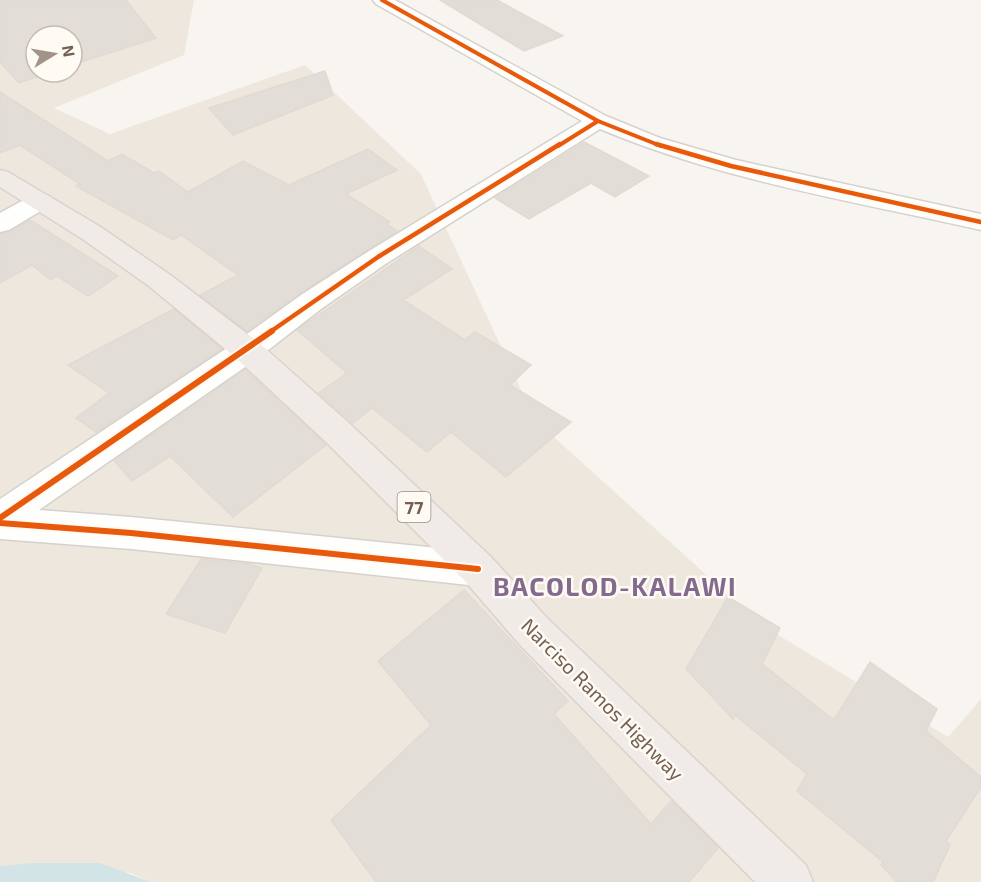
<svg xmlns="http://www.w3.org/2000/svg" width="981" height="882" font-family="'Exo 2',sans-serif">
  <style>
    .residential { fill: #eee7de; fill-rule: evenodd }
    .water { fill: #d3e4e7 }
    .building { fill: #e3ddd7; stroke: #e0dad3; stroke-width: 1.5 }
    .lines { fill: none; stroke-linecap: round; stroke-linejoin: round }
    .street-casing { stroke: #d6d1cd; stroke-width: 3 }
    .highway-casing { stroke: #d9d2cd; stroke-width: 3 }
    .street { fill: #fefefd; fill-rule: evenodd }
    .highway { fill: #f1ebe8; fill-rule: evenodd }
    .cycleway-far2-casing { stroke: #fefaf4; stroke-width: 6 }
    .cycleway-far1-casing { stroke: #fefaf4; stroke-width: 8 }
    .cycleway-casing { stroke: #fefaf4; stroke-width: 10 }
    .cycleway-far2 { stroke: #e8590c; stroke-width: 4 }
    .cycleway-far1 { stroke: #e8590c; stroke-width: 4.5 }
    .cycleway { stroke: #e8590c; stroke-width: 6 }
    .labels { text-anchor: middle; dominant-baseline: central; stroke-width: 5; stroke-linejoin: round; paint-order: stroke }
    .shield { fill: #fefaf4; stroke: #9d8e83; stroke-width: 1.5 }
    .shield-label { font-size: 18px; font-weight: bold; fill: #745f52 }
    .street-label { font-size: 20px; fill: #745f52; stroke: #fefaf4 }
    .district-label { font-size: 26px; font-weight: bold; letter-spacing: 1.5px; fill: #846a8f; stroke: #fefaf4 }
  </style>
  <rect width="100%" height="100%" fill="#f8f5f0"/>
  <!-- residential -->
  <path class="residential" d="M0 0H194L184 55 54 108 110 134 305 65 421 174 535 420 763 626 948 737 981 699V882H151L131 873 28 863 0 866ZM36 36H72V72H36Z"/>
  <!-- water -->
  <path class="water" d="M28 863H100L151 882H0V866Z"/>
  <!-- building -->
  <g class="building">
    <path d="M0 0H126L156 38 72 65V36H36V72H52L19 83 0 62Z"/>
    <path d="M440 0H497L563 36 524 51Z"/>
    <path d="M325 71 333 95 233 135 209 108Z"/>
    <path d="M0 92 108 161 122 154 154 173 159 171 188 192 243 161 289 185 368 149 397 170 346 194 390 222 387 224 397 231 300 293 247 331 200 295 238 275 181 235 173 240 76 186 80 184 20 145 0 153Z"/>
    <path d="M584 142 649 176 615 197 591 183 529 219 495 198Z"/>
    <path d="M30 220 118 276 88 296 57 276 51 280 32 265 0 283V234L10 232Z"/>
    <path d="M419 246 452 269 403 300 465 340 475 332 531 365 510 385 571 422 506 477 451 432 427 452 372 408 353 423 319 393 347 373 297 330Z"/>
    <path d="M174 309 222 349 96 432 76 418 109 393 68 365Z"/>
    <path d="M245 370 326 445 233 517 170 456 132 481 114 461Z"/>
    <path d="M201 559 249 564 262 568 225 633 166 614Z"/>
    <path d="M464 590 568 701 554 714 651 824 671 801 718 848 689 882H376L331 820 431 725 378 661Z"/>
    <path d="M728 597 780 628 762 664 834 720 870 662 937 709 926 731 981 777V787L946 841 950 845 933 882H897L881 865 883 862 797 791 807 774 735 715 733 719 686 669Z"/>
  </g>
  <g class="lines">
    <defs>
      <g id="street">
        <path d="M373 0H395L606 116 660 138 736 160 981 214V230C853 201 721 180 600 129L387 263 321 309 258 358 39 510 131 517 478 552 491 557 497 569 491 581 478 586 131 549 0 539V499L236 342 301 295 369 251 582 121 376 4Z"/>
        <path d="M40 194 49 196 52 201 49 206 9 230 0 232V213L31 196Z"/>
      </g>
      <path id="highway" d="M0 170 8 172 99 226 169 274 258 342 350 424 491 557 548 619 806 865 813 882H755L520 645 465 581 326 442 236 358 149 286 81 238 0 187Z"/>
    </defs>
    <!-- street casing -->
    <use href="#street" class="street-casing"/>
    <!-- highway casing -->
    <use href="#highway" class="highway-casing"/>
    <!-- street -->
    <use href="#street" class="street"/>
    <!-- highway -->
    <use href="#highway" class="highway"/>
    <defs>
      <g id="cycleway-far2">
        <path d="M382 0 598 121 661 146"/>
        <path d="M558 146 598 121"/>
      </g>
      <g id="cycleway-far1">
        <path d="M656 144 731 166 981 222"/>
        <path d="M270 332 378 257 560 144"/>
      </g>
      <g id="cycleway">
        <path d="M0 518 272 331"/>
        <path d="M0 523 131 533 478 569"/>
      </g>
    </defs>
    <!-- cycleway-far2 casing -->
    <use href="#cycleway-far2" class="cycleway-far2-casing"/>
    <!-- cycleway-far1 casing -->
    <use href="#cycleway-far1" class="cycleway-far1-casing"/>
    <!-- cycleway casing -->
    <use href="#cycleway" class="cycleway-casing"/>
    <!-- cycleway-far2 -->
    <use href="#cycleway-far2" class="cycleway-far2"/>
    <!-- cycleway-far1 -->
    <use href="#cycleway-far1" class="cycleway-far1"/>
    <!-- cycleway -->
    <use href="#cycleway" class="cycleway"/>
  </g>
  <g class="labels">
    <!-- shield labels -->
    <rect class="shield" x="397.5" y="492" width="33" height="30" rx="4.5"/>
    <g class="shield-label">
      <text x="414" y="507">77</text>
    </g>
    <!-- street labels -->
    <g class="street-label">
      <text transform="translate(603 699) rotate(45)">Narciso Ramos Highway</text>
    </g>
    <!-- district labels -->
    <g class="district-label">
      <text x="615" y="585">BACOLOD-KALAWI</text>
    </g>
  </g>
  <!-- north arrow -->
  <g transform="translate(54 54) rotate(79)"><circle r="28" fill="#fefaf4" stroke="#c7bcb3" stroke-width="1.5"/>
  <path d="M0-4.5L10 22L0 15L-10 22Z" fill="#a29489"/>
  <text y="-9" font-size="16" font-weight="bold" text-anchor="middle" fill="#745f52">N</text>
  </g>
</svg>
